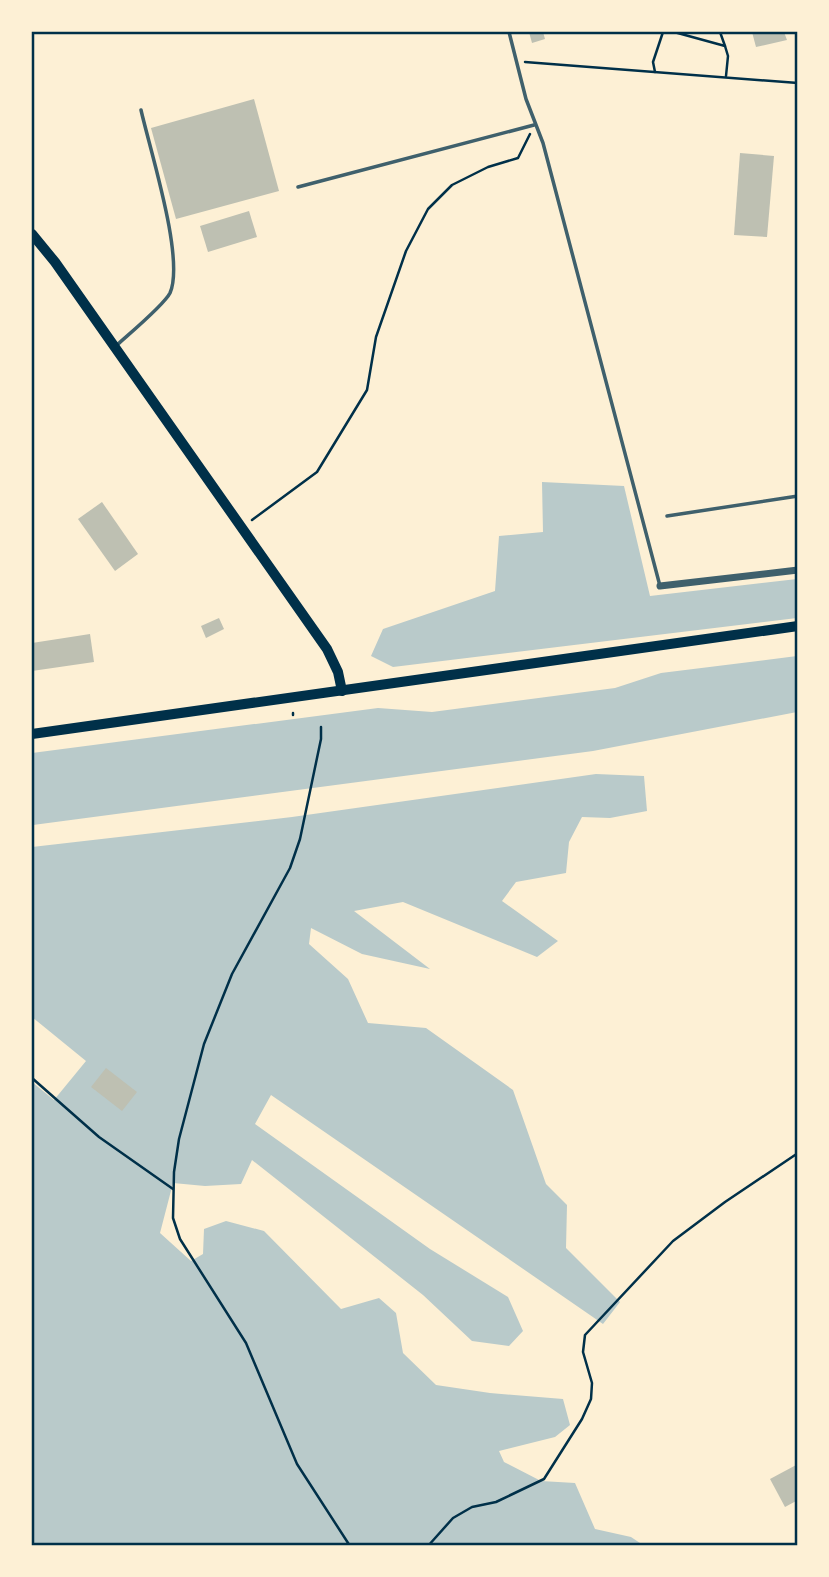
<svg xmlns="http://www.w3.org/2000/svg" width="829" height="1577" font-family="'DejaVu Sans',sans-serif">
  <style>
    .green { fill: #b9caca }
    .building { fill: #bec0b2 }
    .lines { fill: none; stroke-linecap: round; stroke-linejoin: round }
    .path { stroke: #003049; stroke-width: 2.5 }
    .service { stroke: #3f606c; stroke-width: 3.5 }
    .minor { stroke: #3f606c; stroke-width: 7 }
    .secondary { stroke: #003049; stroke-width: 10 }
    .neatline { fill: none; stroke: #003049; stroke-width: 2.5 }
  </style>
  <rect width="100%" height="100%" fill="#fdf0d5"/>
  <!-- green -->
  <g class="green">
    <path d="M542 482 624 486 650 596 797 579V618L393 667 371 656 383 629 495 591 499 536 543 532Z"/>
    <path d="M797 656V712L593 751 33 825 32 823V753L378 708 432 712 615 688 661 673Z"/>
    <path d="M596 774 644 776 647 811 610 818 582 817 569 842 566 873 516 882 502 901 558 941 537 957 403 902 354 911 430 969 362 954 311 928 309 944 348 979 368 1023 426 1028 513 1090 546 1184 567 1205 566 1248 620 1302 603 1324 271 1095 255 1124 430 1249 508 1297 523 1331 509 1346 472 1341 423 1295 252 1160 241 1184 205 1186 173 1183 160 1233 191 1261 203 1254 204 1229 226 1221 264 1231 341 1309 379 1298 396 1313 403 1353 436 1385 490 1393 563 1399 570 1425 555 1437 499 1451 504 1462 541 1481 575 1483 595 1529 631 1537 643 1545H32V1082L54 1100 86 1061 32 1017V847L292 817Z"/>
  </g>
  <!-- building -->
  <g class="building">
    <path d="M529 32H543L545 39 532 43Z"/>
    <path d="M752 32H784L787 40 756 47Z"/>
    <path d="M254 99 279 191 176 219 151 128Z"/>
    <path d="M740 153 774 156 767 237 734 235Z"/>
    <path d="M249 211 257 237 208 252 200 226Z"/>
    <path d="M102 502 138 554 115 571 78 519Z"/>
    <path d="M219 618 224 629 206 638 201 626Z"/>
    <path d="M90 634 94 662 32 671V643Z"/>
    <path d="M106 1068 137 1092 122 1111 91 1087Z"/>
    <path d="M798 1464V1500L785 1507 770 1479Z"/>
  </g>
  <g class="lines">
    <!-- path -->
    <g class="path">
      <path d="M674 32 725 46 728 56 726 76"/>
      <path d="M720 32 725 46"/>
      <path d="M525 62 798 83"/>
      <path d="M655 72 653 62 663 32"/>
      <path d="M252 520 317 472 367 390 376 337 406 251 428 209 452 185 488 167 518 158 530 134"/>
      <path d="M293 713V715"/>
      <path d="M321 727V739L300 839 290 868 232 974 204 1044 179 1139 174 1172 173 1218 180 1239 246 1343 297 1464 350 1546"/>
      <path d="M32 1078 99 1137 173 1189"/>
      <path d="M428 1546 453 1518 472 1507 496 1502 544 1479 582 1419 591 1399 592 1383 583 1352 585 1335 673 1241 725 1202 798 1153"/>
    </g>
    <!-- service -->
    <g class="service">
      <path d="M509 32 526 99 543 143 660 586"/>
      <path d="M298 187 534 125"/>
      <path d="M117 345C129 334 164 305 170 293 185 259 150 150 141 110"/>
      <path d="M667 516 798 496"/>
    </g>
    <!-- minor -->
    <path class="minor" d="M660 586 798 570"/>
    <!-- secondary -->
    <g class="secondary">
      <path d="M32 234 55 262 327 649 338 672 342 691"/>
      <path d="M32 734 798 626"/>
    </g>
  </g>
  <!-- border -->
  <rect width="829" height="1577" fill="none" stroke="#fdf0d5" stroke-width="66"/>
  <rect x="33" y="33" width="763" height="1511" class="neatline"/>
</svg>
